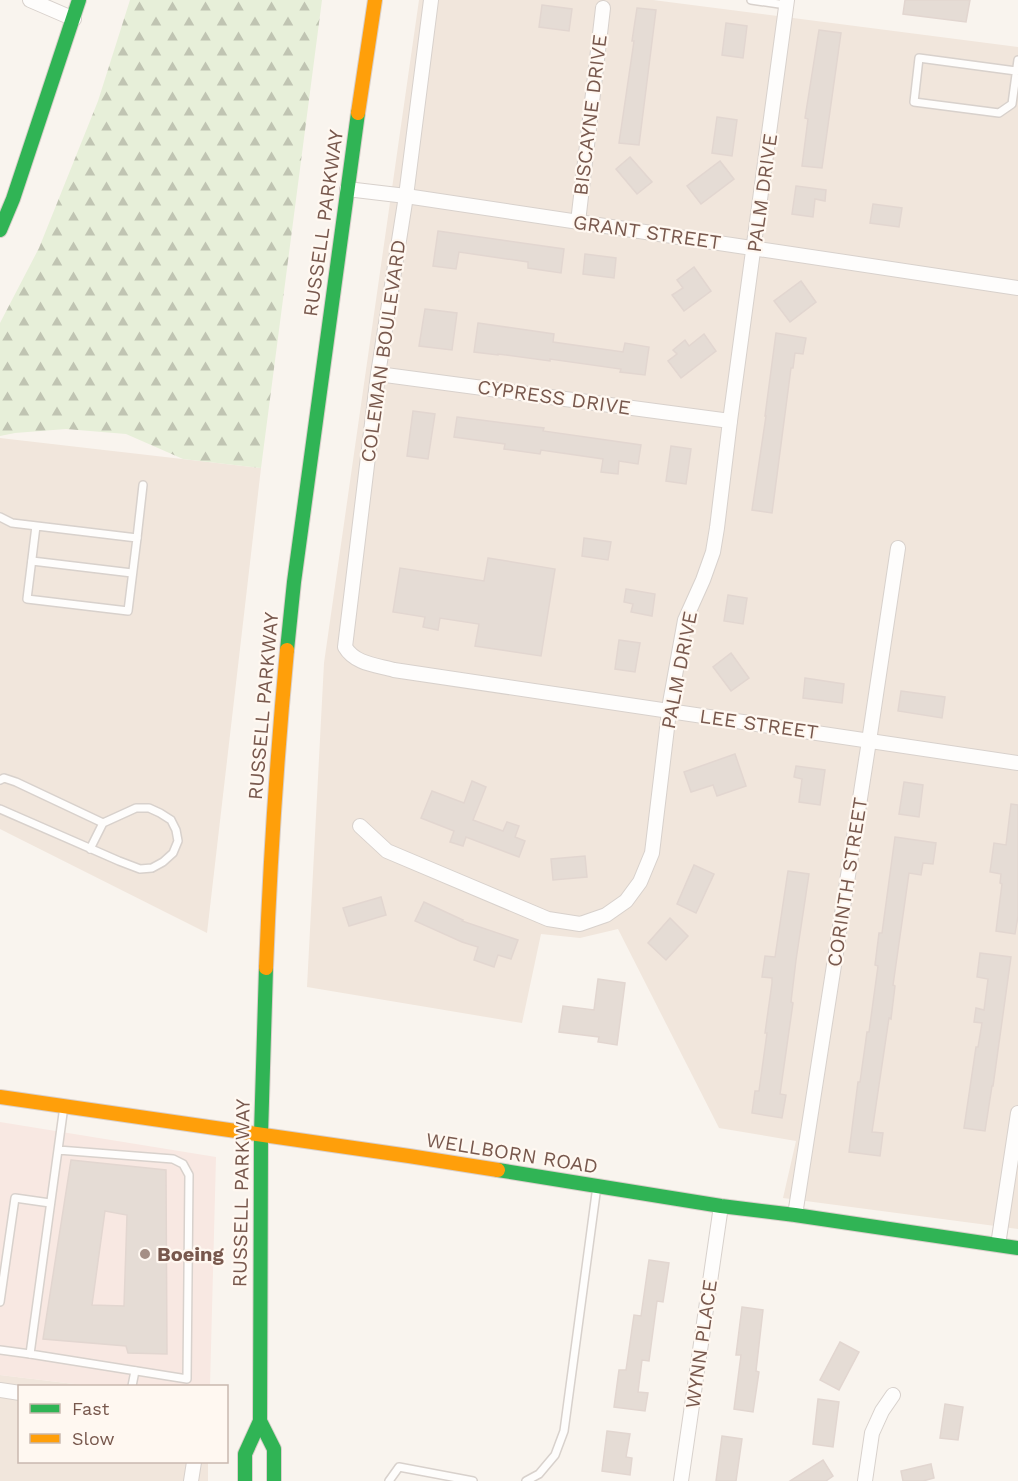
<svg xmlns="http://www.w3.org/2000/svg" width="1018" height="1481" font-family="'Work Sans',sans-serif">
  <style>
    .residential { fill: #f1e6dc }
    .commercial { fill: #f8e8e2 }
    .forest { fill: url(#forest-firs) }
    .building { fill: #e5dcd5; stroke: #e2d6d0; stroke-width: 1.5; fill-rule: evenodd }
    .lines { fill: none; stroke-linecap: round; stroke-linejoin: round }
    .lane-casing { stroke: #d8d1cc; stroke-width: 10 }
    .street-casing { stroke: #d8d1cc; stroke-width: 16 }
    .fast-casing { stroke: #d9cfca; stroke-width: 16 }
    .slow-casing { stroke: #d9cfca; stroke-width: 16 }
    .lane { stroke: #fefdfc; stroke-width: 7 }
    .street { stroke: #fefdfc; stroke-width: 14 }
    .fast { stroke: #30b455; stroke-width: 14 }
    .slow { stroke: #ff9f0a; stroke-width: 14 }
    .poi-dot { fill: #a58f85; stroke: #fff8f1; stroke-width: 2 }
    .labels { text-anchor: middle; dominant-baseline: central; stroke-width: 4.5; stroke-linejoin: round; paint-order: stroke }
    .street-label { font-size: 20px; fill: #78584d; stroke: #fff8f1 }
    .poi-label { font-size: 20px; font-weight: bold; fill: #78584d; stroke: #fff8f1; text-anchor: start }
  </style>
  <defs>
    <pattern id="forest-firs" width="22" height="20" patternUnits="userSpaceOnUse" patternTransform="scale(1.5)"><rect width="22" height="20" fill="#e7efd9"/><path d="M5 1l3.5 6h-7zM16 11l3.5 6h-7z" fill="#c0c4b2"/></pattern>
  </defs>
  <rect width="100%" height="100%" fill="#f9f4ee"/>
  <!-- residential -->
  <g class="residential">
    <path d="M419 0H653L1018 47V1229L783 1198 796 1141 719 1128 618 929 580 938 541 934 522 1023 307 987 324 663Z"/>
    <path d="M0 438 261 468 207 933 0 829Z"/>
    <path d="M0 1375 91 1386H20V1462H208V1481H0Z"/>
  </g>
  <!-- commercial -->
  <path class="commercial" d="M0 1122 216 1157 210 1386H91L0 1375Z"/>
  <!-- forest -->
  <path class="forest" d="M130 0H322L261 468 183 459 126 434 66 429 15 433 0 436V323L39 248 98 101Z"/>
  <!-- building -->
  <g class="building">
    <path d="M905 0H970L966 22 903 14Z"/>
    <path d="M542 5 572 9 569 31 539 27Z"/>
    <path d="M637 8 656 10 639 145 619 143 634 41H632Z"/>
    <path d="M726 23 747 26 743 58 722 55Z"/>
    <path d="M819 30 841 33 822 168 802 166 808 119 805 118Z"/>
    <path d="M717 117 737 120 732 156 712 153Z"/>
    <path d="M630 157 652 182 637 194 616 169Z"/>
    <path d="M720 161 734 179 701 204 687 186Z"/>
    <path d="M796 186 826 190 825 201 815 199 813 217 792 214Z"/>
    <path d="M873 204 902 208 899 227 870 223Z"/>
    <path d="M438 231 564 249 561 273 528 268V262L459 252 456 269 433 266Z"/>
    <path d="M585 254 616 258 614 278 583 274Z"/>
    <path d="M694 267 711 291 684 311 672 295 683 288 677 280Z"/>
    <path d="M801 281 816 302 790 322 774 301Z"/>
    <path d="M425 309 457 313 452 350 419 346Z"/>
    <path d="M478 323 554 334 553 342 623 352 625 343 649 347 645 375 620 372 621 369 550 359V361L498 354V355L474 352Z"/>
    <path d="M776 333 806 338 803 354 795 353 793 368H791L772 513 752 510 766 416H765Z"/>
    <path d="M704 334 716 351 681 378 668 361 677 354 673 350 685 340 689 346Z"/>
    <path d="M413 411 435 414 428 459 407 456Z"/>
    <path d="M457 417 544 428 543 431 641 445 638 464 619 461 618 474 601 472 603 459 541 450 540 454 504 449 505 444 454 437Z"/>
    <path d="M671 446 691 449 686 484 666 481Z"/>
    <path d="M584 538 611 542 608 560 582 556Z"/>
    <path d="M488 558 555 569 541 656 475 646 479 624 440 618 438 630 423 627 425 617 393 612 400 568 484 581Z"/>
    <path d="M626 589 655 594 652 616 631 612 633 604 624 602Z"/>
    <path d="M728 595 747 598 743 624 724 621Z"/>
    <path d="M619 640 640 643 635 672 615 669Z"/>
    <path d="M731 653 749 678 731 691 713 667Z"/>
    <path d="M805 678 844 684 842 703 803 698Z"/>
    <path d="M901 691 945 697 942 718 898 711Z"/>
    <path d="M735 754 746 786 717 796 713 785 691 792 684 772Z"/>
    <path d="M796 766 825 770 820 805 799 802 802 779 794 777Z"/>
    <path d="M472 781 486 787 473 820 503 831 507 822 519 826 515 837 525 841 519 857 466 837 463 846 450 842 454 831 421 818 432 791 464 803Z"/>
    <path d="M904 782 923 785 919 817 899 814Z"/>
    <path d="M1011 804 1018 805V916L1015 934 996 931 1002 884 1000 883 1001 874 990 872 994 843 1006 845Z"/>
    <path d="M895 837 936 843 933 864 923 863 921 875 909 873 893 985 895 986 891 1019 889 1018 872 1132 883 1133 880 1156 849 1152 858 1082H860L867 1032H869L878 966 875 965 879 933H882Z"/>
    <path d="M585 856 587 877 553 880 551 859Z"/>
    <path d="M694 865 714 874 696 913 677 904Z"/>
    <path d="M788 871 809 874 796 960 791 1002 793 1003 780 1094 786 1095 782 1118 752 1113 755 1091H759L767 1033H765L772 983V978L762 977 765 956 775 957Z"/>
    <path d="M381 897 386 915 349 926 343 908Z"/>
    <path d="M424 902 463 920 462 921 518 940 511 959 498 955 494 967 474 960 478 947 462 942 415 921Z"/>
    <path d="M670 918 688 936 666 960 648 943Z"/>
    <path d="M980 953 1011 957 993 1086H992L985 1131 964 1128 976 1047H978L982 1023 974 1022 976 1008 984 1010 988 979 977 977Z"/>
    <path d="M598 979 625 983 617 1045 598 1042 599 1037 559 1032 563 1006 594 1010Z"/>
    <path d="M71 1160 166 1170 167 1354 128 1353 126 1346 43 1339ZM105 1211 127 1215 124 1306 92 1305Z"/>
    <path d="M649 1260 669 1263 663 1302 657 1301 649 1361 642 1360 638 1392 648 1393 645 1411 614 1407 619 1370H626L634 1315 641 1316Z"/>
    <path d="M742 1307 763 1310 756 1371 759 1372 753 1412 734 1409 741 1355H736Z"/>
    <path d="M840 1342 859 1352 839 1390 820 1380Z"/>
    <path d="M818 1399 839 1402 833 1447 813 1444Z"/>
    <path d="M945 1404 963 1407 958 1440 940 1438Z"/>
    <path d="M607 1431 630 1434 626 1457 632 1458 630 1475 602 1471Z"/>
    <path d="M722 1436 742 1439 736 1481H716Z"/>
    <path d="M823 1460 833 1476 826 1481H790Z"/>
    <path d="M931 1464 934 1478 923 1481H903L901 1471Z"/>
  </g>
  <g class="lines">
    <defs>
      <g id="lane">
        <path d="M751 0 786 5"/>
        <path d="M1016 71 919 58 914 102 999 113 1012 104 1018 60"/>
        <path d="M0 517 12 523 137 538 128 611 27 599 36 526"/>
        <path d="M137 538 143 485"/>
        <path d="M32 561 132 573"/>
        <path d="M0 780 4 778 16 782 103 823"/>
        <path d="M0 809 119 861 140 869 152 868 163 862 173 853 178 841 176 830 171 820 160 813 149 808H136L103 823 90 849"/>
        <path d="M58 1150 173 1159 183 1164 189 1175 187 1379 30 1354 64 1106"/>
        <path d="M0 1302 15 1198 50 1203"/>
        <path d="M0 1350 30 1354"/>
        <path d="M132 1386 135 1371"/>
        <path d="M389 1481 399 1467 473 1481"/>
        <path d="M526 1481 539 1474 555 1455 564 1431 597 1186"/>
      </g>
      <g id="street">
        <path d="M30 0 74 19"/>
        <path d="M431 0 406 196 378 374 345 647C355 664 376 665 394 670L1018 763"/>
        <path d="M347 189 406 196 1018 288"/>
        <path d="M578 222 603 8"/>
        <path d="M378 374 730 421"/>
        <path d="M360 826 387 851 548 919 580 924 606 915 626 901 640 882 652 853 670 703 685 620 703 580 713 552 717 528 730 421 787 0"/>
        <path d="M795 1215 869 741 898 548"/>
        <path d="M998 1245 1018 1113"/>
        <path d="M0 1390 20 1393"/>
        <path d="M191 1481 194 1462"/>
        <path d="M681 1481 721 1206"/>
        <path d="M865 1481 872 1433 882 1411 893 1395"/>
      </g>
      <g id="fast">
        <path d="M0 230 13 199 79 0"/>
        <path d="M287 650 294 582 358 113"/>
        <path d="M498 1170 721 1206 795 1215 1018 1248"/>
        <path d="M260 1421 274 1449V1481"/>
        <path d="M245 1481V1454L260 1421 261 1134 266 968"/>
      </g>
      <g id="slow">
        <path d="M358 113 375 0"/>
        <path d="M266 968C270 862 277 756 287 650"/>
        <path d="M0 1097 409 1156 498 1170"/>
      </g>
    </defs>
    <!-- lane casing -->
    <use href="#lane" class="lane-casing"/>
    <!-- street casing -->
    <use href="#street" class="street-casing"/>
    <!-- fast casing -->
    <use href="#fast" class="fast-casing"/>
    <!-- slow casing -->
    <use href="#slow" class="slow-casing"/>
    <!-- lane -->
    <use href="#lane" class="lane"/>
    <!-- street -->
    <use href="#street" class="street"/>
    <!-- fast -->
    <use href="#fast" class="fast"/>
    <!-- slow -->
    <use href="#slow" class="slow"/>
  </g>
  <!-- markers -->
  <circle class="poi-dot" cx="145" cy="1254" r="6"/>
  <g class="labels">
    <!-- street labels -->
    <g class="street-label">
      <text transform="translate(590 115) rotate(-83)">BISCAYNE DRIVE</text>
      <text transform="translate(762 193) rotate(-82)">PALM DRIVE</text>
      <text transform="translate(323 223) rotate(-82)">RUSSELL PARKWAY</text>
      <text transform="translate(647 232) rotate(8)">GRANT STREET</text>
      <text transform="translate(383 351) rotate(-82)">COLEMAN BOULEVARD</text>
      <text transform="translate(554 397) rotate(8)">CYPRESS DRIVE</text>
      <text transform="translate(679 670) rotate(-79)">PALM DRIVE</text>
      <text transform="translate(263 706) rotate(-85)">RUSSELL PARKWAY</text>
      <text transform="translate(759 724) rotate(8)">LEE STREET</text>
      <text transform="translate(847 882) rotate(-81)">CORINTH STREET</text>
      <text transform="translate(512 1153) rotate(9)">WELLBORN ROAD</text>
      <text transform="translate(241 1193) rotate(-89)">RUSSELL PARKWAY</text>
      <text transform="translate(701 1344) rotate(-82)">WYNN PLACE</text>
    </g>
    <!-- poi labels -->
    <g class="poi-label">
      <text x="157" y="1254">Boeing</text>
    </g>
  </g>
  <!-- legend -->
  <rect x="18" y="1385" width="210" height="78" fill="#fff8f1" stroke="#c9b8af" stroke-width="1.5"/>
  <rect x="30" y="1404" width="30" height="9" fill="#30b455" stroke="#c9b8af" stroke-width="1.5"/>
  <text x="72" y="1415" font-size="18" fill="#78584d">Fast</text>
  <rect x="30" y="1434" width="30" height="9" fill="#ff9f0a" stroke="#c9b8af" stroke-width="1.5"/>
  <text x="72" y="1445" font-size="18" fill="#78584d">Slow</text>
</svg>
